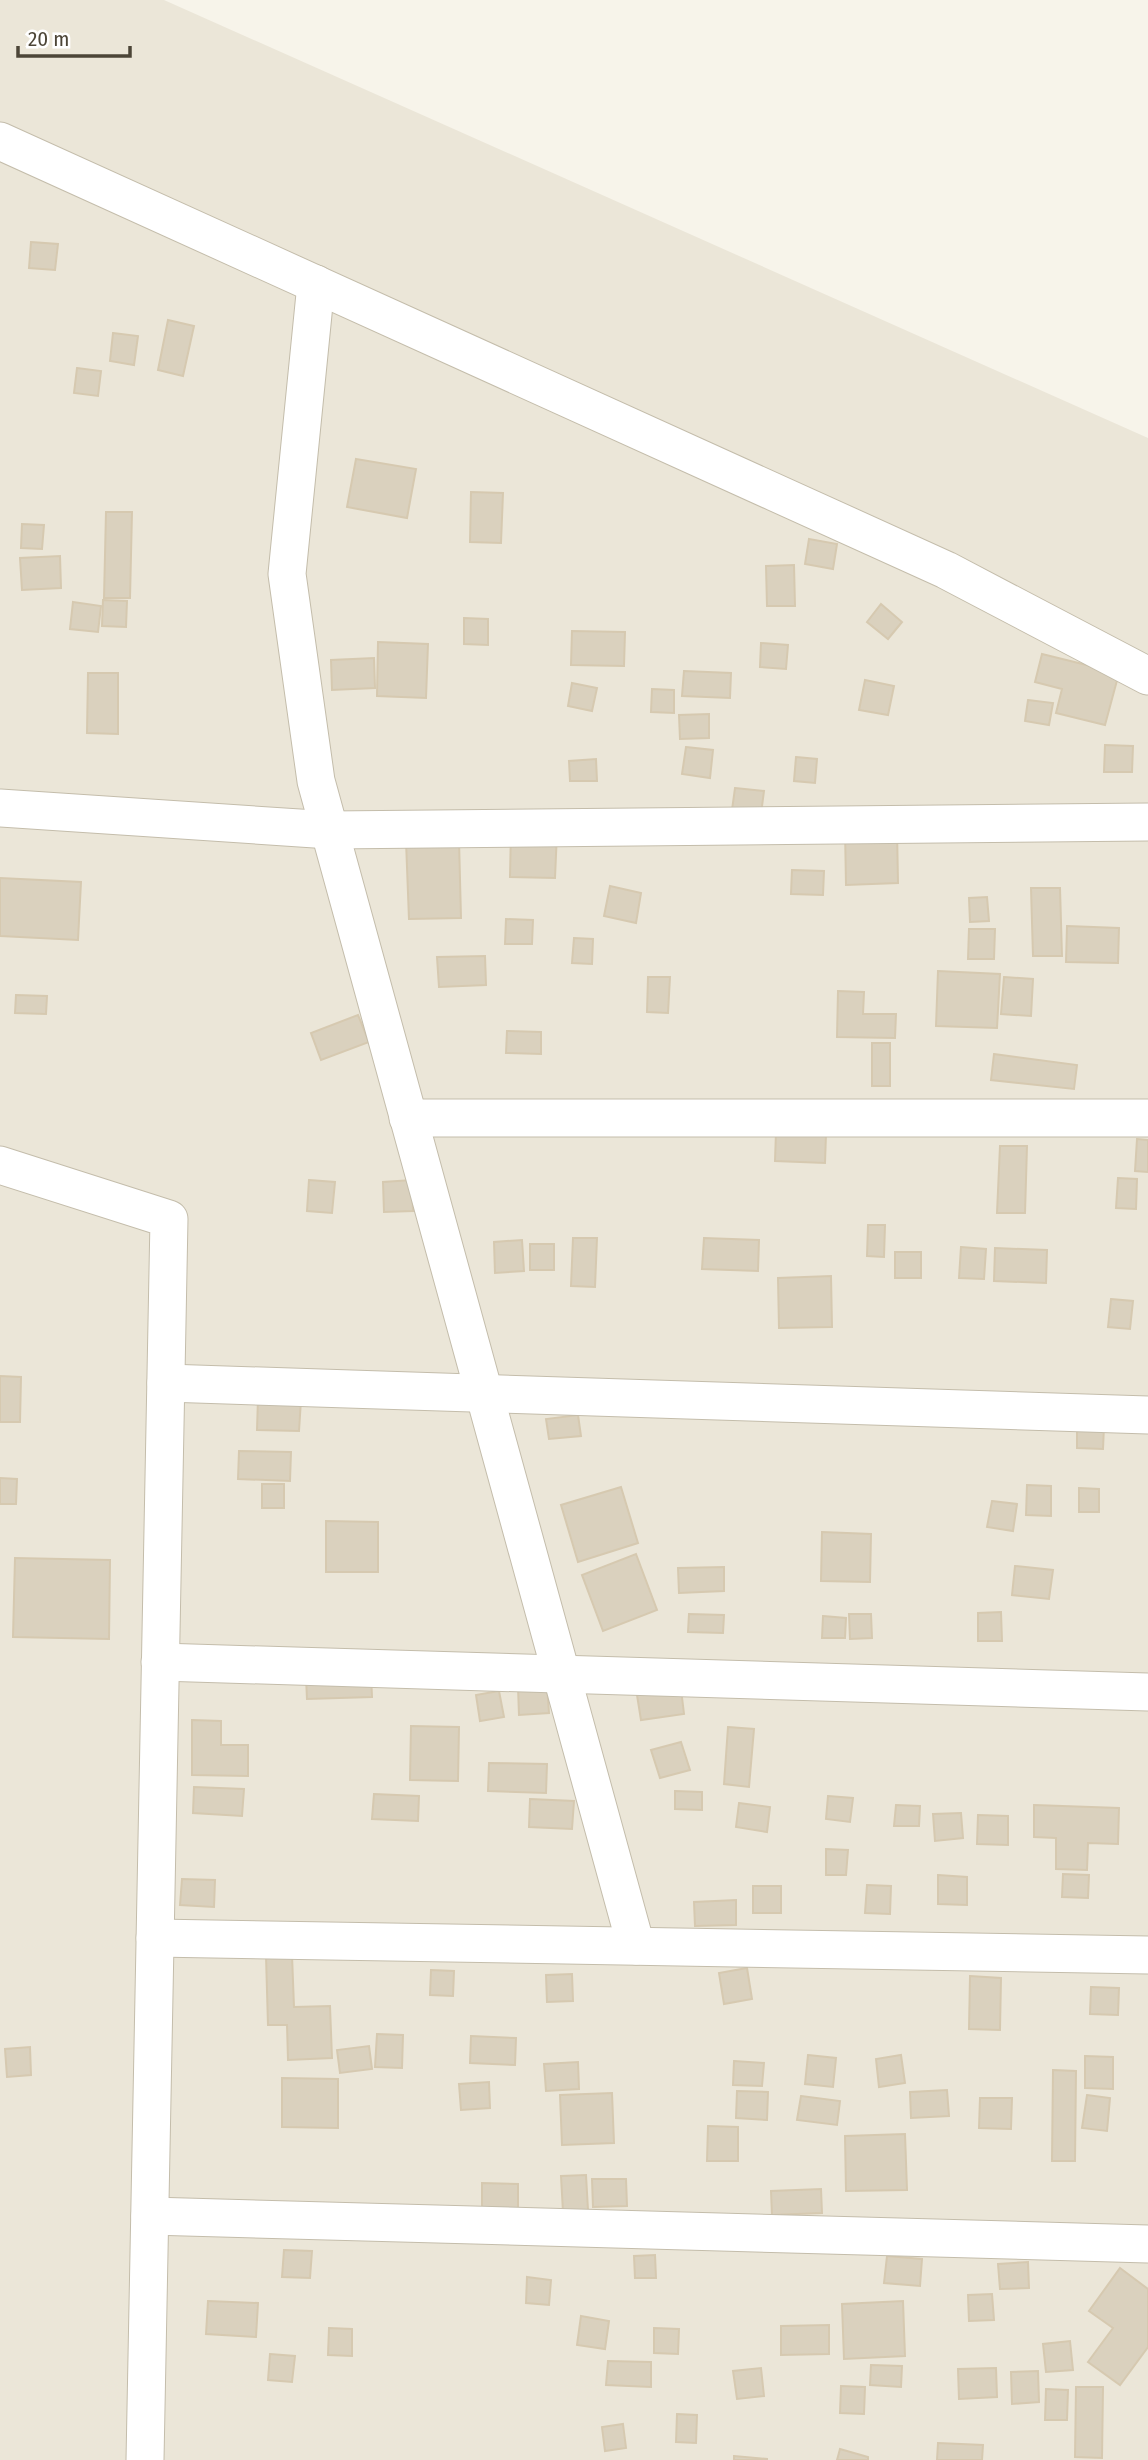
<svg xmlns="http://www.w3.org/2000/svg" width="1148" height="2460" font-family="'Fira Sans Condensed',sans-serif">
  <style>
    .residential { fill: #ebe6d8 }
    .building { fill: #dad1be; stroke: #d6c9b0; stroke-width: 2 }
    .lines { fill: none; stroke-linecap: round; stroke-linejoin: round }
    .street-casing { stroke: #c4bdab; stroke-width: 39 }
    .street { stroke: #fff; stroke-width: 37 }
  </style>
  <rect width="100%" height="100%" fill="#f7f4ea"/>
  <!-- residential -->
  <path class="residential" d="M0 0H164L1148 438V2460H0Z"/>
  <!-- building -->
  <g class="building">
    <path d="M31 242 58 244 55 270 29 268Z"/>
    <path d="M168 320 194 326 183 376 158 370Z"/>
    <path d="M113 333 138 336 134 365 110 361Z"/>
    <path d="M77 368 101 371 98 396 74 393Z"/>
    <path d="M356 459 416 469 407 518 347 507Z"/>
    <path d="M471 492 503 493 501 543 470 542Z"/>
    <path d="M106 512H132L130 598H104Z"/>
    <path d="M22 524 44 525 42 549 21 548Z"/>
    <path d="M809 539 837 544 833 569 805 564Z"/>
    <path d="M60 556 61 588 22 590 20 558Z"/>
    <path d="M794 565 795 606H767L766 566Z"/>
    <path d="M103 600 127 601 126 627 102 626Z"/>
    <path d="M73 602 101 606 98 632 70 629Z"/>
    <path d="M881 604 902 622 888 639 867 622Z"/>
    <path d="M464 618 488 619V645L464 644Z"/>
    <path d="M572 631 625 632 624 666 571 665Z"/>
    <path d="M378 642 428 644 426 698 377 696Z"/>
    <path d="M761 643 788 645 786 669 760 667Z"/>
    <path d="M1042 654 1119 673 1105 725 1056 713 1062 689 1035 682Z"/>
    <path d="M374 658 375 688 332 690 331 660Z"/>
    <path d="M684 671 731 673 730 698 682 696Z"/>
    <path d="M88 673H118V734L87 733Z"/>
    <path d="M865 680 894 686 888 715 859 710Z"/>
    <path d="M572 683 597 688 592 711 568 706Z"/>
    <path d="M652 689 674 690V713L651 712Z"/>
    <path d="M1028 700 1053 703 1049 725 1025 721Z"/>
    <path d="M709 714V738L680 739 679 715Z"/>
    <path d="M1105 745 1133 746 1132 772H1104Z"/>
    <path d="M686 747 713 750 710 778 682 774Z"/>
    <path d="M796 757 817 759 815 783 794 781Z"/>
    <path d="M596 759 597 781H570L569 761Z"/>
    <path d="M735 788 764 791 761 814 732 810Z"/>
    <path d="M897 829 898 883 846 885 845 830Z"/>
    <path d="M511 830 557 832 555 878 510 877Z"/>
    <path d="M459 840 461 918 409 919 406 841Z"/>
    <path d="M792 870 824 871 823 895 791 894Z"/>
    <path d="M0 878 81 882 78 940 0 936Z"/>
    <path d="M610 886 641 893 636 923 604 916Z"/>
    <path d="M1031 888H1060L1062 956H1033Z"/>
    <path d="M987 897 989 921 970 922 969 898Z"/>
    <path d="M506 919 533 920 532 944H505Z"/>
    <path d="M1067 926 1119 928 1118 963 1066 962Z"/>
    <path d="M969 929H995L994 959H968Z"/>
    <path d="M574 938 593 939 592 964 572 963Z"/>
    <path d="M485 956 486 985 439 987 437 957Z"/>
    <path d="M938 971 1000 974 997 1028 936 1026Z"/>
    <path d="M648 977H670L668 1013 647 1012Z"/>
    <path d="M1004 977 1033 979 1031 1016 1001 1014Z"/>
    <path d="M838 991 864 992 863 1014H896L895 1038 837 1037Z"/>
    <path d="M16 995 47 996 46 1014 15 1013Z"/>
    <path d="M358 1015 369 1042 321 1060 311 1033Z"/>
    <path d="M507 1031 541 1032V1054L506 1053Z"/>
    <rect x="872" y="1043" width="18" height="43"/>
    <path d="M994 1054 1077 1065 1074 1089 991 1080Z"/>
    <path d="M776 1132 826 1134 825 1163 775 1161Z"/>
    <path d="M1137 1139 1148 1140V1172L1135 1171Z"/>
    <path d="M1000 1146H1027L1025 1213H997Z"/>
    <path d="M1118 1178 1137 1179 1136 1209 1116 1208Z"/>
    <path d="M309 1180 335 1182 332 1213 307 1211Z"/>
    <path d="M412 1180 413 1211 384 1212 383 1182Z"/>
    <path d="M868 1225H885L884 1257 867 1256Z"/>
    <path d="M573 1238H597L595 1287 571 1286Z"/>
    <path d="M704 1238 759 1240 758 1271 702 1269Z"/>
    <path d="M522 1240 524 1271 495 1273 494 1242Z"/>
    <rect x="530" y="1244" width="24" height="26"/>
    <path d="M961 1247 986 1249 984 1279 959 1278Z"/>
    <path d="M995 1248 1047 1250 1046 1283 994 1281Z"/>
    <rect x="895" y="1252" width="26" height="26"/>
    <path d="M831 1276 832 1327 779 1328 778 1278Z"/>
    <path d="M1111 1299 1133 1301 1130 1329 1108 1327Z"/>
    <path d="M0 1376 21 1377 20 1422H0Z"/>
    <path d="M258 1398 301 1400 299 1431 257 1430Z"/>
    <path d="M578 1415 581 1436 549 1439 546 1419Z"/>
    <path d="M1077 1426H1104L1103 1449 1077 1448Z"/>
    <path d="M239 1451 291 1452 290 1481 238 1479Z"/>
    <path d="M0 1478 17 1479 16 1504H0Z"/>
    <rect x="262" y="1484" width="22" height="24"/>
    <path d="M1027 1485 1051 1486V1516L1026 1515Z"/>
    <path d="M621 1487 638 1543 578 1562 561 1505Z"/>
    <path d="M1079 1488 1099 1489V1512H1079Z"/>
    <path d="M992 1501 1017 1504 1013 1531 987 1527Z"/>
    <path d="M326 1521 378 1522V1572H326Z"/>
    <path d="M822 1532 871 1534 870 1582 821 1581Z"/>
    <path d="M636 1554 657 1610 603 1631 582 1575Z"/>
    <path d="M15 1558 110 1560 109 1639 13 1637Z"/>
    <path d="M1015 1566 1053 1570 1049 1599 1012 1595Z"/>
    <path d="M724 1567V1591L679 1593 678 1568Z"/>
    <path d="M1001 1612 1002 1641H978V1613Z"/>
    <path d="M689 1614 724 1615 723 1633 688 1632Z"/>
    <path d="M849 1614H871L872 1638 850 1639Z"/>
    <path d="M823 1616 846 1618 845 1638H822Z"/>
    <path d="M371 1675 372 1697 307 1699 306 1677Z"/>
    <path d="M547 1685 549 1713 519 1715 518 1687Z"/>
    <path d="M681 1689 684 1714 641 1720 637 1695Z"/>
    <path d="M499 1691 504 1717 480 1721 476 1695Z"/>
    <path d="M192 1720 221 1721V1745H248V1776L192 1775Z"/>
    <path d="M411 1726 459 1727 458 1781 410 1780Z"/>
    <path d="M728 1727 754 1729 749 1787 724 1784Z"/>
    <path d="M681 1742 690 1770 660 1778 651 1750Z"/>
    <path d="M489 1763 547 1764 546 1793 488 1791Z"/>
    <path d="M194 1787 244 1789 242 1816 193 1813Z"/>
    <path d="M675 1791 702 1792V1810L675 1809Z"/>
    <path d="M374 1794 419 1796 418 1821 372 1819Z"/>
    <path d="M828 1796 853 1798 850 1822 826 1819Z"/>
    <path d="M530 1799 574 1801 572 1829 529 1827Z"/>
    <path d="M739 1803 770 1807 767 1832 736 1827Z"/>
    <path d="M896 1805 920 1806 919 1826H894Z"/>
    <path d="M1034 1805 1119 1808 1118 1844 1088 1843 1087 1870 1056 1869V1838L1034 1837Z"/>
    <path d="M961 1813 963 1838 935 1841 933 1814Z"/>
    <path d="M978 1815 1008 1816V1845L977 1844Z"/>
    <path d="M826 1849 848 1850 846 1875H826Z"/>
    <path d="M1063 1874 1089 1875 1088 1898 1062 1897Z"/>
    <path d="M938 1875 967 1877V1905L938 1904Z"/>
    <path d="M182 1879 215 1880 214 1907 180 1905Z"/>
    <path d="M867 1885 891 1886 890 1914 865 1913Z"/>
    <rect x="753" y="1886" width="28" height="27"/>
    <path d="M736 1900V1925L695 1926 694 1902Z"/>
    <path d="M292 1955 294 2007 330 2006 332 2058 288 2060 287 2025H268L266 1956Z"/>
    <path d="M747 1968 752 1999 724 2004 719 1973Z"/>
    <path d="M431 1970 454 1971 453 1996 430 1995Z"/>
    <path d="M572 1974 573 2001 547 2002 546 1975Z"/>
    <path d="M970 1976 1001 1978 1000 2030 969 2029Z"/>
    <path d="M1091 1987 1119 1988 1118 2015 1090 2014Z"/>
    <path d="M377 2034 403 2035 402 2068 375 2067Z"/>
    <path d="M471 2036 516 2038 515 2065 470 2063Z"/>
    <path d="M369 2046 372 2069 340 2073 337 2050Z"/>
    <path d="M30 2047 31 2075 7 2077 5 2049Z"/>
    <path d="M808 2055 836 2058 833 2087 805 2084Z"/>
    <path d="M901 2055 905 2083 879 2087 876 2059Z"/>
    <path d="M1085 2056 1113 2057V2089L1085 2088Z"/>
    <path d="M734 2061 764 2063 762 2086 733 2085Z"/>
    <path d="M578 2062 579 2089 546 2091 544 2064Z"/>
    <path d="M1053 2070 1076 2071 1075 2161H1052Z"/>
    <path d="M282 2078 338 2079V2128L282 2127Z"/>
    <path d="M489 2082 490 2108 461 2110 459 2084Z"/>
    <path d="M947 2090 949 2116 911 2118 910 2092Z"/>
    <path d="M737 2091 768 2092 767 2120 736 2118Z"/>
    <path d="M612 2093 614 2143 562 2145 560 2095Z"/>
    <path d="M1087 2095 1110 2098 1107 2131 1082 2128Z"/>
    <path d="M801 2096 840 2101 837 2125 797 2120Z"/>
    <path d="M980 2098H1012L1011 2129 979 2128Z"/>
    <path d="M708 2126 738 2127V2161H707Z"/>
    <path d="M905 2134 907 2190 846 2191 845 2136Z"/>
    <path d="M586 2175 588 2210 563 2212 561 2176Z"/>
    <path d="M592 2179H626L627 2206 593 2207Z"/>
    <path d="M482 2183 518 2184V2209L482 2208Z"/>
    <path d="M821 2189 822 2213 772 2215 771 2191Z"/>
    <path d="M284 2250 312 2251 310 2278 282 2277Z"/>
    <path d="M655 2255 656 2278H635L634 2256Z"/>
    <path d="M887 2256 922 2259 920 2286 884 2283Z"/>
    <path d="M1028 2262 1029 2288 1000 2289 998 2264Z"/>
    <path d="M1120 2268 1148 2289V2347L1120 2385 1088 2362 1113 2328 1089 2311Z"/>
    <path d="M527 2277 551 2280 549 2305 526 2303Z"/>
    <path d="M992 2294 994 2320 969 2321 968 2295Z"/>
    <path d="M208 2301 258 2303 256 2337 206 2334Z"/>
    <path d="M903 2301 905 2356 844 2359 842 2304Z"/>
    <path d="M581 2316 609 2321 605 2349 577 2345Z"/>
    <path d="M829 2325V2354L781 2355V2326Z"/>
    <path d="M329 2328 352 2329V2356L328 2355Z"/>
    <path d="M654 2328 679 2329 678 2354 654 2353Z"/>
    <path d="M1070 2341 1073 2370 1046 2372 1043 2344Z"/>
    <path d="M270 2354 295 2356 292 2382 268 2380Z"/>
    <path d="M608 2361 651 2362V2387L606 2385Z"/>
    <path d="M871 2365 902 2366 901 2387 870 2385Z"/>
    <path d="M761 2368 764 2396 737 2399 733 2371Z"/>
    <path d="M996 2368 997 2397 959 2399 958 2369Z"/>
    <path d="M1038 2371 1039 2402 1012 2404 1011 2372Z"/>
    <path d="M841 2386 865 2387 864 2414 840 2413Z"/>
    <path d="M1076 2387H1103L1102 2458 1075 2457Z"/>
    <path d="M1046 2389 1068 2390 1067 2420H1045Z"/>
    <path d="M677 2414 697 2415 696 2443 676 2442Z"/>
    <path d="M623 2424 626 2448 605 2451 602 2427Z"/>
    <path d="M938 2443 983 2445 982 2460H937Z"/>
    <path d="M840 2449 868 2457V2460H837Z"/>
    <path d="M734 2456 767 2459V2460H734Z"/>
  </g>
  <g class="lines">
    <defs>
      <g id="street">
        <path d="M0 141 946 570 1148 676"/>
        <path d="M316 284 287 574 316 781 636 1946"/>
        <path d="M0 808 330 830 1148 822"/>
        <path d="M408 1118H1148"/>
        <path d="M0 1165 169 1219 145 2460"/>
        <path d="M166 1383 1148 1415"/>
        <path d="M160 1662 1148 1692"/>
        <path d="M155 1938 1148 1955"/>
        <path d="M150 2216 1148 2244"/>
      </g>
    </defs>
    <!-- street casing -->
    <use href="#street" class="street-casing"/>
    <!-- street -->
    <use href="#street" class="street"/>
  </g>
  <!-- scale -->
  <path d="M18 46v10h112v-10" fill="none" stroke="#4c4537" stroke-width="3.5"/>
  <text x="28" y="46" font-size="21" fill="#4c4537" stroke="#ffffff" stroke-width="5" paint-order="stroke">20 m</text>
</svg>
